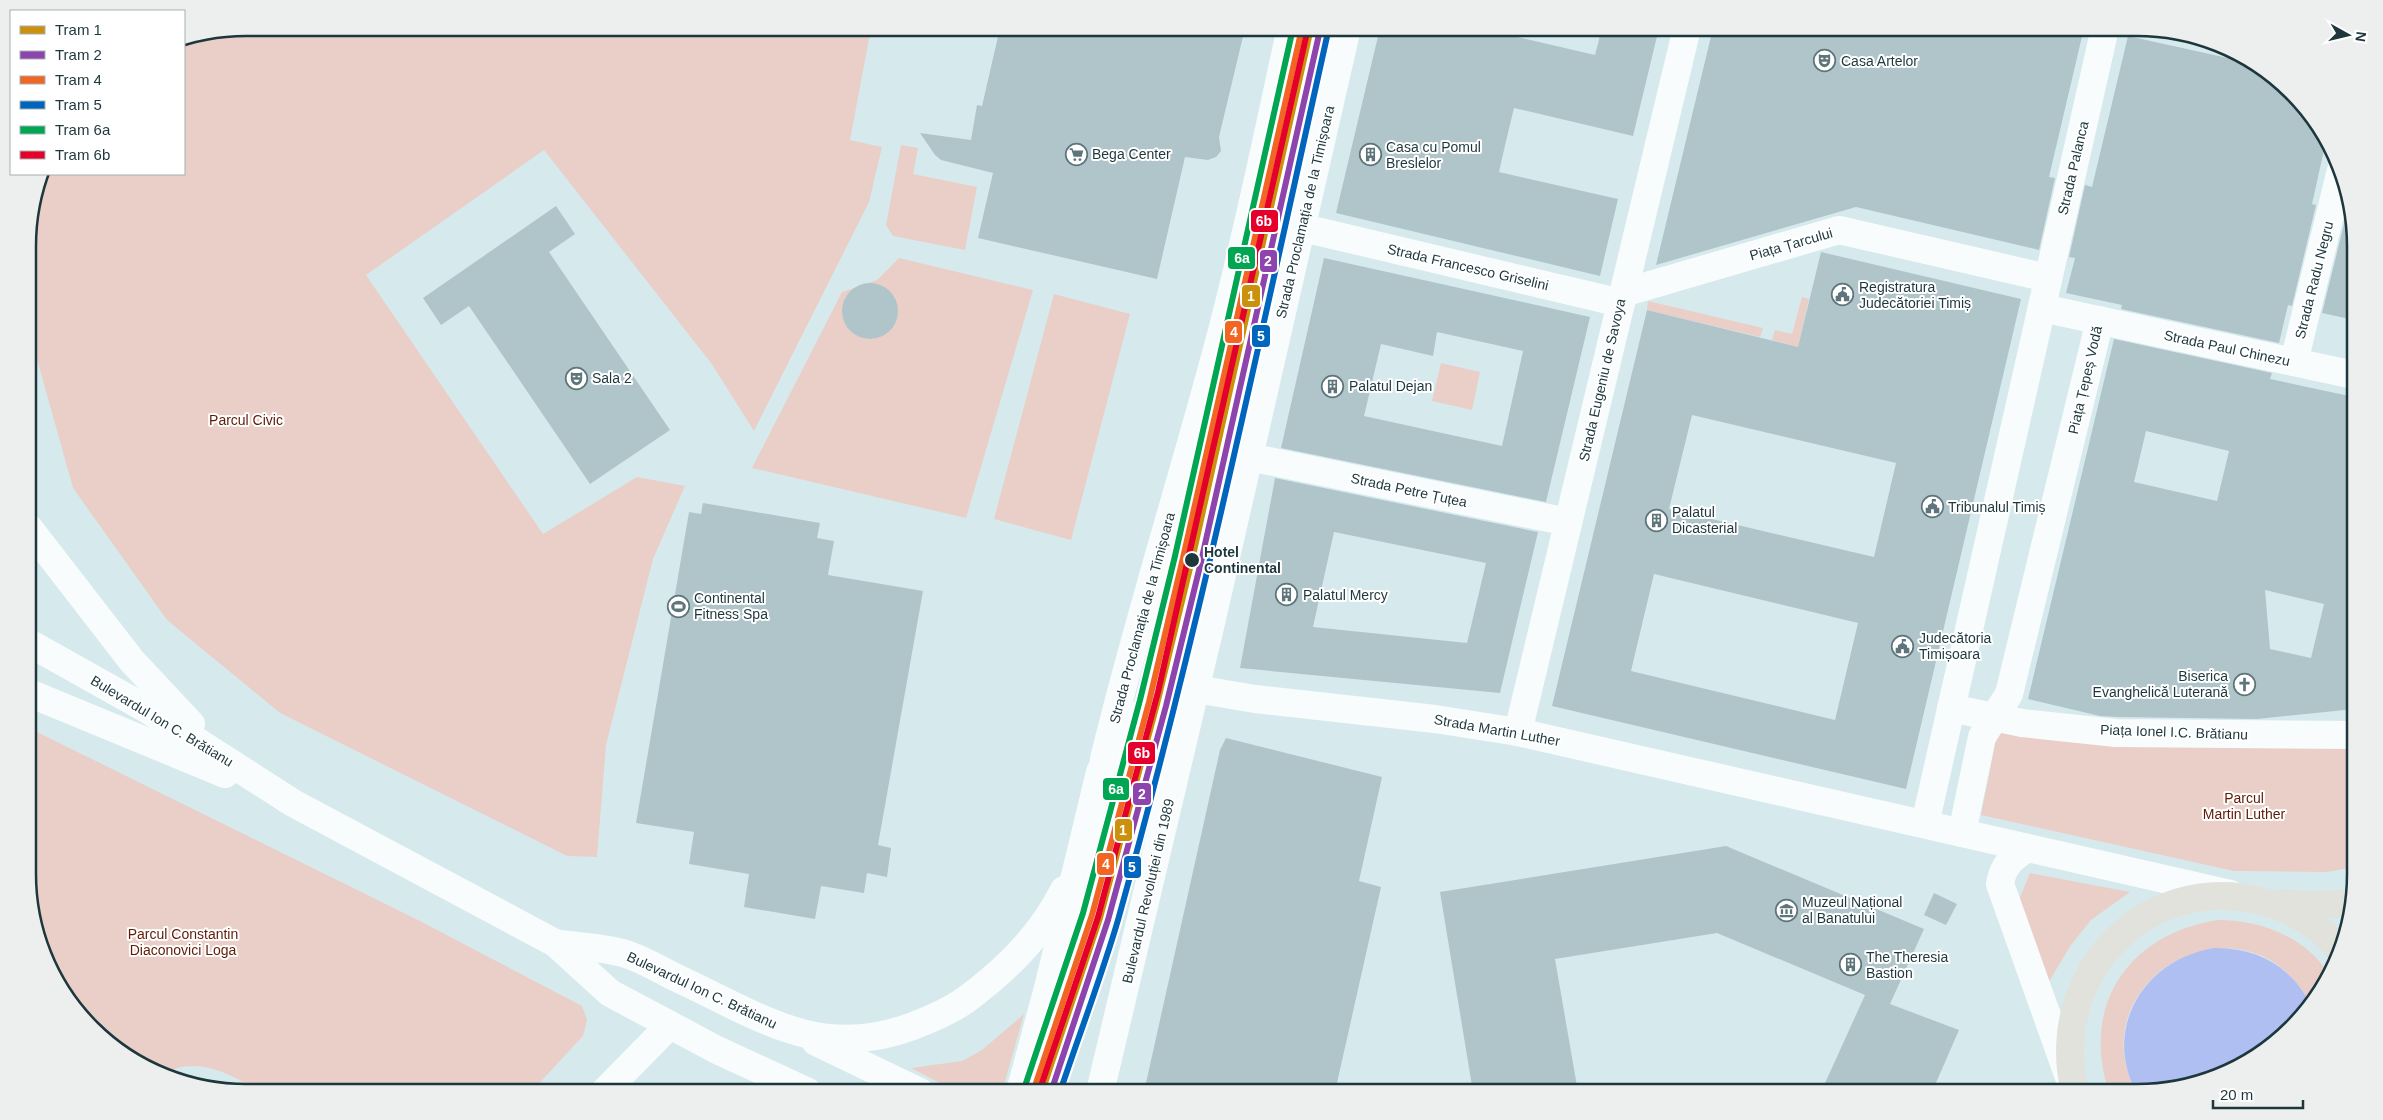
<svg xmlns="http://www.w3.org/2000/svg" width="2383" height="1120" font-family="Helvetica,sans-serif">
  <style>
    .green { fill: #e9cfc8 }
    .water { fill: #b0bff2 }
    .building { fill: #b0c5ca; fill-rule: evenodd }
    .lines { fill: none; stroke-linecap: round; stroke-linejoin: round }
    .street { stroke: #f9fcfc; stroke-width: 28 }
    .secondary { stroke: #f9fcfc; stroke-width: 28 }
    .primary { stroke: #e1e2dc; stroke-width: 28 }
    .tram-1-casing { stroke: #fff; stroke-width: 10 }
    .tram-2-casing { stroke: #fff; stroke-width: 10 }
    .tram-3-casing { stroke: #fff; stroke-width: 10 }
    .tram-4-casing { stroke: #fff; stroke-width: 10 }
    .tram-5-casing { stroke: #fff; stroke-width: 10 }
    .tram-6-casing { stroke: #fff; stroke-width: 10 }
    .tram-1 { stroke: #cb900c; stroke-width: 6 }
    .tram-2 { stroke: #8e44ad; stroke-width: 6 }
    .tram-3 { stroke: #f26522; stroke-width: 6 }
    .tram-4 { stroke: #0065bd; stroke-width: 6 }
    .tram-5 { stroke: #00a651; stroke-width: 6 }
    .tram-6 { stroke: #e4002b; stroke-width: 6 }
    .stop-dot { fill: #1d373d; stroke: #fff; stroke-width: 2 }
    .labels { text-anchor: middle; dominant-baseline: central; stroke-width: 4; stroke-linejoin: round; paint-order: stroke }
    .poi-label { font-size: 14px; fill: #1d373d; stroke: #fff; text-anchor: start }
    .street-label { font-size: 14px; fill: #1d373d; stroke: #fff }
    .park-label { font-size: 14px; fill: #601a06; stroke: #fff }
    .stop-label { font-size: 14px; font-weight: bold; fill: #1d373d; stroke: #fff; text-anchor: start }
    .rim { fill: none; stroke: #1d373d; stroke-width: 2.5 }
    .line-badge { stroke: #fff; stroke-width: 2 }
    .badge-label { font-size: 14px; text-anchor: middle; font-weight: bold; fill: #fff }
  </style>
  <rect width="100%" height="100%" fill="#d6eaee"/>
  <!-- green -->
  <g class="green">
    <path d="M246 28H871L850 140 882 147 869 202 754 431 711 363 544 150 366 275 543 534 637 477 685 486 653 559 606 745 597 857 567 856 280 713 167 620 73 488 33 345 29 227 43 174H184V40Z"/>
    <path d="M901 145 918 148 913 174 977 187 965 250 893 236 886 225Z"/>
    <path d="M899 258 1033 290 966 518 752 468 842 292 877 280Z"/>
    <path d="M1054 294 1130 314 1071 540 994 519Z"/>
    <path d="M1802 297 1809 299 1798 347 1772 340 1775 330 1792 334Z"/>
    <path d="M1648 301 1763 328 1760 337 1647 310Z"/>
    <path d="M1441 363 1480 372 1472 410 1432 401Z"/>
    <path d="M1217 408 1198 497 1188 495 1203 442Z"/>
    <path d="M29 728 420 921 582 1006 587 1020 583 1036 531 1092H260C232 1074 193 1053 162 1076L113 1047 72 1007 44 958 29 903Z"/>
    <path d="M1998 729 2355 742V867L2327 872 2234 871 1981 815Z"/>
    <path d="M2030 873 2130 892 2091 920 2071 945 2045 988 2016 907Z"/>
    <path d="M2217 920C2261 920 2304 936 2329 974L2310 1004C2249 885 2076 977 2136 1092H2109C2080 1005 2129 934 2217 920Z"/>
    <path d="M1024 1014 1002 1092H957L911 1068 962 1061 982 1050Z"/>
  </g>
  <!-- water -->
  <path class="water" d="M2214 948C2256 947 2291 966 2310 1004 2276 1059 2199 1092 2136 1092 2102 1027 2145 959 2214 948Z"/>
  <!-- building -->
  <g class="building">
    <path d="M1000 28H1245L1219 137 1221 151 1216 157 1208 160 1185 157 1157 279 978 238 993 173 941 160 935 155 920 133 971 140 977 105 982 106Z"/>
    <path d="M1380 28H1479L1595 55 1602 28H1659L1633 136 1514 108 1506 141 1499 172 1618 199 1600 276 1336 213Z"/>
    <path d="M1713 28H2084L2049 177 2055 178 2039 250 1856 207 1656 265Z"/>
    <path d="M2128 36 2255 64 2270 73 2311 113 2326 141 2312 204 2316 205 2292 306 2288 305 2279 343 2121 309 2122 305 2066 293 2075 258 2069 257 2085 185 2092 187Z"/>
    <path d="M556 206 575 234 549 252 670 430 590 484 469 306 441 325 423 298Z"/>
    <path d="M2347 212 2352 213 2354 218V320L2322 313Z"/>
    <path d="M1821 252 2021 299 1906 789 1552 706 1647 310 1798 347ZM1692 415 1896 463 1874 557 1669 509ZM1654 574 1858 623 1835 720 1631 671Z"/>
    <path d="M1324 258 1590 317 1546 502 1281 448ZM1437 332 1523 351 1502 446 1364 416 1381 344 1433 356Z"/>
    <circle cx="870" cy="311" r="28"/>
    <path d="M2114 339 2272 373 2270 379 2354 397 2355 709 2257 719 2117 717 2100 716 2028 699ZM2146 431 2229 451 2217 501 2134 482ZM2265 590 2324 604 2311 658 2270 649Z"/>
    <path d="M1275 478 1538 532 1500 693 1240 668ZM1334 532 1486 563 1467 643 1313 627Z"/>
    <path d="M703 503 820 523 817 538 834 541 828 575 923 591 878 845 891 848 887 877 867 873 864 893 821 886 815 919 744 907 749 874 689 864 694 832 636 823 689 512 701 514Z"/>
    <path d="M1226 738 1382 777 1359 881 1381 887 1335 1092H1144L1220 750Z"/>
    <path d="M1726 846 1924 929 1890 1004 1959 1030 1932 1092H1821L1865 995 1717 933 1555 959 1578 1092H1473L1440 892Z"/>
    <path d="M1934 893 1957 904 1946 925 1924 915Z"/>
  </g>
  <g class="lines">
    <!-- street -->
    <g class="street">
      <path d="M1316 231 1621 303"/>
      <path d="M1623 293 1839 230 2048 278"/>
      <path d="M2042 308 2354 375"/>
      <path d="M2294 362 2341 170"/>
      <path d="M1249 457 1568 522"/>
      <path d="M1951 708 2022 723 2116 733 2355 735"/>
      <path d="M1518 732 1687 28"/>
      <path d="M1104 759C1138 619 1182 481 1219 342 1247 238 1268 132 1291 28"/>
      <path d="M1925 824 2105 28"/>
      <path d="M1962 833 1982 737 2009 694 2100 320"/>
      <path d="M2027 848C2012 858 2003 865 2000 884L2070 1080"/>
      <path d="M604 1092 670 1025"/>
      <path d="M1100 1092 1210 627 1347 28"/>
    </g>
    <!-- secondary -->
    <g class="secondary">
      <path d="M29 528 132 661 191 724"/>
      <path d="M29 643 145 708 293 803 555 943 610 993 717 1050 808 1092"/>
      <path d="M29 693 225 774"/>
      <path d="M555 943C578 947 604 947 626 954 645 960 663 972 681 980 762 1018 821 1061 913 1026 936 1017 957 1008 976 992 1012 964 1044 931 1064 890"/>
      <path d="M816 1042 920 1092"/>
      <path d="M1020 1092 1048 988 1100 772 1118 738 1136 717 1157 704 1196 689 1255 699 1435 719 1518 732 2230 894"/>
    </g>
    <!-- primary -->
    <g class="primary">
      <path d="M2281 903 2317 905 2350 903"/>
      <path d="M2075 1092C2047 977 2143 872 2261 901 2292 909 2321 926 2340 951"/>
    </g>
    <defs>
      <path id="tram-1" d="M1042 1092 1100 918 1157 704 1192 560 1311 28"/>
      <path id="tram-2" d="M1051 1092 1108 920 1166 706 1201 562 1320 30"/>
      <path id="tram-3" d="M1034 1089 1092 915 1149 702 1183 558 1302 28"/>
      <path id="tram-4" d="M1060 1092C1079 1035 1101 978 1118 920 1200 627 1262 329 1328 32"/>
      <path id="tram-5" d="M1025 1086 1083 913 1140 700 1175 556 1293 28"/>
      <path id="tram-6" d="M1041 1086 1098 917 1158 692 1308 28"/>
    </defs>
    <!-- tram-1 casing -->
    <use href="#tram-1" class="tram-1-casing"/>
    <!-- tram-2 casing -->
    <use href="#tram-2" class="tram-2-casing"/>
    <!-- tram-3 casing -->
    <use href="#tram-3" class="tram-3-casing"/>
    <!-- tram-4 casing -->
    <use href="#tram-4" class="tram-4-casing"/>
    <!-- tram-5 casing -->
    <use href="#tram-5" class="tram-5-casing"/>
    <!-- tram-6 casing -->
    <use href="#tram-6" class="tram-6-casing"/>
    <!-- tram-1 -->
    <use href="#tram-1" class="tram-1"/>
    <!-- tram-2 -->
    <use href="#tram-2" class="tram-2"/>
    <!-- tram-3 -->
    <use href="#tram-3" class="tram-3"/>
    <!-- tram-4 -->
    <use href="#tram-4" class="tram-4"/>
    <!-- tram-5 -->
    <use href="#tram-5" class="tram-5"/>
    <!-- tram-6 -->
    <use href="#tram-6" class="tram-6"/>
  </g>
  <!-- icons -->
  <defs>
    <symbol id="theatre-ring" viewBox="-11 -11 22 22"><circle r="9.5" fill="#fff" stroke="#5e767b" stroke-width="1.5"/><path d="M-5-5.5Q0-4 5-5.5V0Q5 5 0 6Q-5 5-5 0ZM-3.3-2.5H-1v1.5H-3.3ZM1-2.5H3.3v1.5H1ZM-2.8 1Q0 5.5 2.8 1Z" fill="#5e767b"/></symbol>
    <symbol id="supermarket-ring" viewBox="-11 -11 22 22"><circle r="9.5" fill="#fff" stroke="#5e767b" stroke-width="1.5"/><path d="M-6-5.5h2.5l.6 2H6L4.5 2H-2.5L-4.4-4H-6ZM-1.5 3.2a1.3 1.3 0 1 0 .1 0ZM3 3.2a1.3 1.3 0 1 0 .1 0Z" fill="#5e767b"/></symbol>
    <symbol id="building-ring" viewBox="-11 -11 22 22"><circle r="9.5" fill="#fff" stroke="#5e767b" stroke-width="1.5"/><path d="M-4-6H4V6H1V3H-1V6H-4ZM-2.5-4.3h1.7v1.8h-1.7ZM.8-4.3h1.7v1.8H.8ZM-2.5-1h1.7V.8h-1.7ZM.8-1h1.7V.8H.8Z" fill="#5e767b"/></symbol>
    <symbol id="civic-ring" viewBox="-11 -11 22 22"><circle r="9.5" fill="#fff" stroke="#5e767b" stroke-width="1.5"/><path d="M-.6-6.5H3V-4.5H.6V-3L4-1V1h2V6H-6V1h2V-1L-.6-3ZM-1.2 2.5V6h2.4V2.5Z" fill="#5e767b"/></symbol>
    <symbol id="stadium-ring" viewBox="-11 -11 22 22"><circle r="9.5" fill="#fff" stroke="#5e767b" stroke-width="1.5"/><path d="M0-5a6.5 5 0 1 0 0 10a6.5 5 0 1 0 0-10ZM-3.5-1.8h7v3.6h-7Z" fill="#5e767b"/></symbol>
    <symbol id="church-ring" viewBox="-11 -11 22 22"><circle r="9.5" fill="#fff" stroke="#5e767b" stroke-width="1.5"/><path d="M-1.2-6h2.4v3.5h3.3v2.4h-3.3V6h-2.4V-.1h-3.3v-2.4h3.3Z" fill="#5e767b"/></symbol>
    <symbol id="museum-ring" viewBox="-11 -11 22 22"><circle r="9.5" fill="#fff" stroke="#5e767b" stroke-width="1.5"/><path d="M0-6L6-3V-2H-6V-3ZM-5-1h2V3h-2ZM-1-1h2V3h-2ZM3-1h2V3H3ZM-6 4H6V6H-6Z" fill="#5e767b"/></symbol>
  </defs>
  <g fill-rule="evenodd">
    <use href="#theatre-ring" x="1812" y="48" width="25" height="25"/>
    <use href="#supermarket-ring" x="1064" y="142" width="25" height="25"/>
    <use href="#building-ring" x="1358" y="142" width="25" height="25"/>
    <use href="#civic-ring" x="1830" y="282" width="25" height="25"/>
    <use href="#theatre-ring" x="564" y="366" width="25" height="25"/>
    <use href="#building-ring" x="1320" y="374" width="25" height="25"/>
    <use href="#civic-ring" x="1920" y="494" width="25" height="25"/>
    <use href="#building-ring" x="1644" y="508" width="25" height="25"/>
    <use href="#building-ring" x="1274" y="582" width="25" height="25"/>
    <use href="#stadium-ring" x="666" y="594" width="25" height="25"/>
    <use href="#civic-ring" x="1890" y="634" width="25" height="25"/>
    <use href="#church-ring" x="2232" y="672" width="25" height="25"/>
    <use href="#museum-ring" x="1774" y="898" width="25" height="25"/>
    <use href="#building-ring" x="1838" y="952" width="25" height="25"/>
  </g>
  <!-- markers -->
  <circle class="stop-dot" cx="1192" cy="560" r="8"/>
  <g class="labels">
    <!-- poi labels -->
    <g class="poi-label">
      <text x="1841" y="61">Casa Artelor</text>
      <text x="1386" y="147">Casa cu Pomul<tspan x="1386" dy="16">Breslelor</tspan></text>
      <text x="1092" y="154">Bega Center</text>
      <text x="1859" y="287">Registratura<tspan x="1859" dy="16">Judecătoriei Timiș</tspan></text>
      <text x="592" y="378">Sala 2</text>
      <text x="1349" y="386">Palatul Dejan</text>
      <text x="1948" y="507">Tribunalul Timiș</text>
      <text x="1672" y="512">Palatul<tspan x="1672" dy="16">Dicasterial</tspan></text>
      <text x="1303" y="595">Palatul Mercy</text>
      <text x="694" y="598">Continental<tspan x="694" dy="16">Fitness Spa</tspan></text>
      <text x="1919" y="638">Judecătoria<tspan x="1919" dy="16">Timișoara</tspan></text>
      <text x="2228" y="676" text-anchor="end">Biserica<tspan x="2228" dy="16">Evanghelică Luterană</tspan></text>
      <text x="1802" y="902">Muzeul Național<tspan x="1802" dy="16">al Banatului</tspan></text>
      <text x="1866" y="957">The Theresia<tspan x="1866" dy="16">Bastion</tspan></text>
    </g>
    <!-- street labels -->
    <g class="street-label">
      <text transform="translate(2073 168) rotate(-77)">Strada Palanca</text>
      <text transform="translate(1305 212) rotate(-77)">Strada Proclamația de la Timișoara</text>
      <text transform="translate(1791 244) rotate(-16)">Piața Țarcului</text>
      <text transform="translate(1468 267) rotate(13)">Strada Francesco Griselini</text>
      <text transform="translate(2314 280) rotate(-76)">Strada Radu Negru</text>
      <text transform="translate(2227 348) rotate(12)">Strada Paul Chinezu</text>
      <text transform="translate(1602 380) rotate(-77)">Strada Eugeniu de Savoya</text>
      <text transform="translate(2085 380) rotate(-77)">Piața Țepeș Vodă</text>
      <text transform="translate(1409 490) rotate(12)">Strada Petre Țuțea</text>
      <text transform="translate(1142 618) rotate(-75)">Strada Proclamația de la Timișoara</text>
      <text transform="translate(162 721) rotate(31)">Bulevardul Ion C. Brătianu</text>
      <text transform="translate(1497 730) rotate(10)">Strada Martin Luther</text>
      <text transform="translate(2174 732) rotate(2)">Piața Ionel I.C. Brătianu</text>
      <text transform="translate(1148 891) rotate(-77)">Bulevardul Revoluției din 1989</text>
      <text transform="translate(702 990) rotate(25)">Bulevardul Ion C. Brătianu</text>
    </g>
    <!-- park labels -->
    <g class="park-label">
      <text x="246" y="420">Parcul Civic</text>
      <text x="2244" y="798">Parcul<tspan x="2244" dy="16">Martin Luther</tspan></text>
      <text x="183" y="934">Parcul Constantin<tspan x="183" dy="16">Diaconovici Loga</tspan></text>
    </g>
    <!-- stop labels -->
    <g class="stop-label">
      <text x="1204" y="552">Hotel<tspan x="1204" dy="16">Continental</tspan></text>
    </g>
  </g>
  <!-- crop -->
  <path d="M0 0H2383V1120H0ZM246 36H2137A210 210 0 0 1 2347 246V874A210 210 0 0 1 2137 1084H246A210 210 0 0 1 36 874V246A210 210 0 0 1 246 36Z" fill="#edefef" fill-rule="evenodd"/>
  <path class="rim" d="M246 36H2137A210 210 0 0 1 2347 246V874A210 210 0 0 1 2137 1084H246A210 210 0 0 1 36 874V246A210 210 0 0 1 246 36Z"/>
  <g class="line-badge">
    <rect x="1250" y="209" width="29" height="24" rx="5" fill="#e4002b"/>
    <rect x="1227" y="246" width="29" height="24" rx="5" fill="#00a651"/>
    <rect x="1259" y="249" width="19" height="24" rx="5" fill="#8e44ad"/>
    <rect x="1241" y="284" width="20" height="24" rx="5" fill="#cb900c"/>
    <rect x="1224" y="320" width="19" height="24" rx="5" fill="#f26522"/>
    <rect x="1251" y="324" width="20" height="24" rx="5" fill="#0065bd"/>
    <rect x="1127" y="741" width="29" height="24" rx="5" fill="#e4002b"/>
    <rect x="1102" y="777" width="28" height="24" rx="5" fill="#00a651"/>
    <rect x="1132" y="782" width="20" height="24" rx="5" fill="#8e44ad"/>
    <rect x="1114" y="818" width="19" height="24" rx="5" fill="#cb900c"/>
    <rect x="1096" y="852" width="19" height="24" rx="5" fill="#f26522"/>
    <rect x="1123" y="855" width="19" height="24" rx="5" fill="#0065bd"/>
  </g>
  <g class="badge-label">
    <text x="1264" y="226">6b</text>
    <text x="1242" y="263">6a</text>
    <text x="1268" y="266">2</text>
    <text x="1251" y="301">1</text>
    <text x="1234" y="337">4</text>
    <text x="1261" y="341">5</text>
    <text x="1142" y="758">6b</text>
    <text x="1116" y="794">6a</text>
    <text x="1142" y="799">2</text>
    <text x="1123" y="835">1</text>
    <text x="1106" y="869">4</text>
    <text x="1132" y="872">5</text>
  </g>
  <!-- legend -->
  <rect x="10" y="10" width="175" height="165" fill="#ffffff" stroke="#a5afb1"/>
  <rect x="20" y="26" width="25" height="8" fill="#cb900c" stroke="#a5afb1"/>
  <text x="55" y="35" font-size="15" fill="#1d373d">Tram 1</text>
  <rect x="20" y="51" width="25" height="8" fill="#8e44ad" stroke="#a5afb1"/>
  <text x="55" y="60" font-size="15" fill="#1d373d">Tram 2</text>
  <rect x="20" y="76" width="25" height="8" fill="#f26522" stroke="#a5afb1"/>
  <text x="55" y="85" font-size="15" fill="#1d373d">Tram 4</text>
  <rect x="20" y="101" width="25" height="8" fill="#0065bd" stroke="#a5afb1"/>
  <text x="55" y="110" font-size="15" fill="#1d373d">Tram 5</text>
  <rect x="20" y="126" width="25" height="8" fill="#00a651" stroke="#a5afb1"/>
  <text x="55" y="135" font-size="15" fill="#1d373d">Tram 6a</text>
  <rect x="20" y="151" width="25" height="8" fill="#e4002b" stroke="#a5afb1"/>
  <text x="55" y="160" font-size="15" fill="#1d373d">Tram 6b</text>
  <!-- north arrow -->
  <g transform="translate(2348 35) rotate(98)" stroke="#ffffff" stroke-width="4" paint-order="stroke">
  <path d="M0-4L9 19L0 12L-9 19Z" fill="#1d373d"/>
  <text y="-8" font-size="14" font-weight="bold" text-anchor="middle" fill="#1d373d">N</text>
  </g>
  <!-- scale -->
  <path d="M2213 1100v8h90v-8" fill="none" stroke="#1d373d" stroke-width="2.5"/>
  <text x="2220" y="1100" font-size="15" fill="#1d373d" stroke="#ffffff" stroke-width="4" paint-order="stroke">20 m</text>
</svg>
